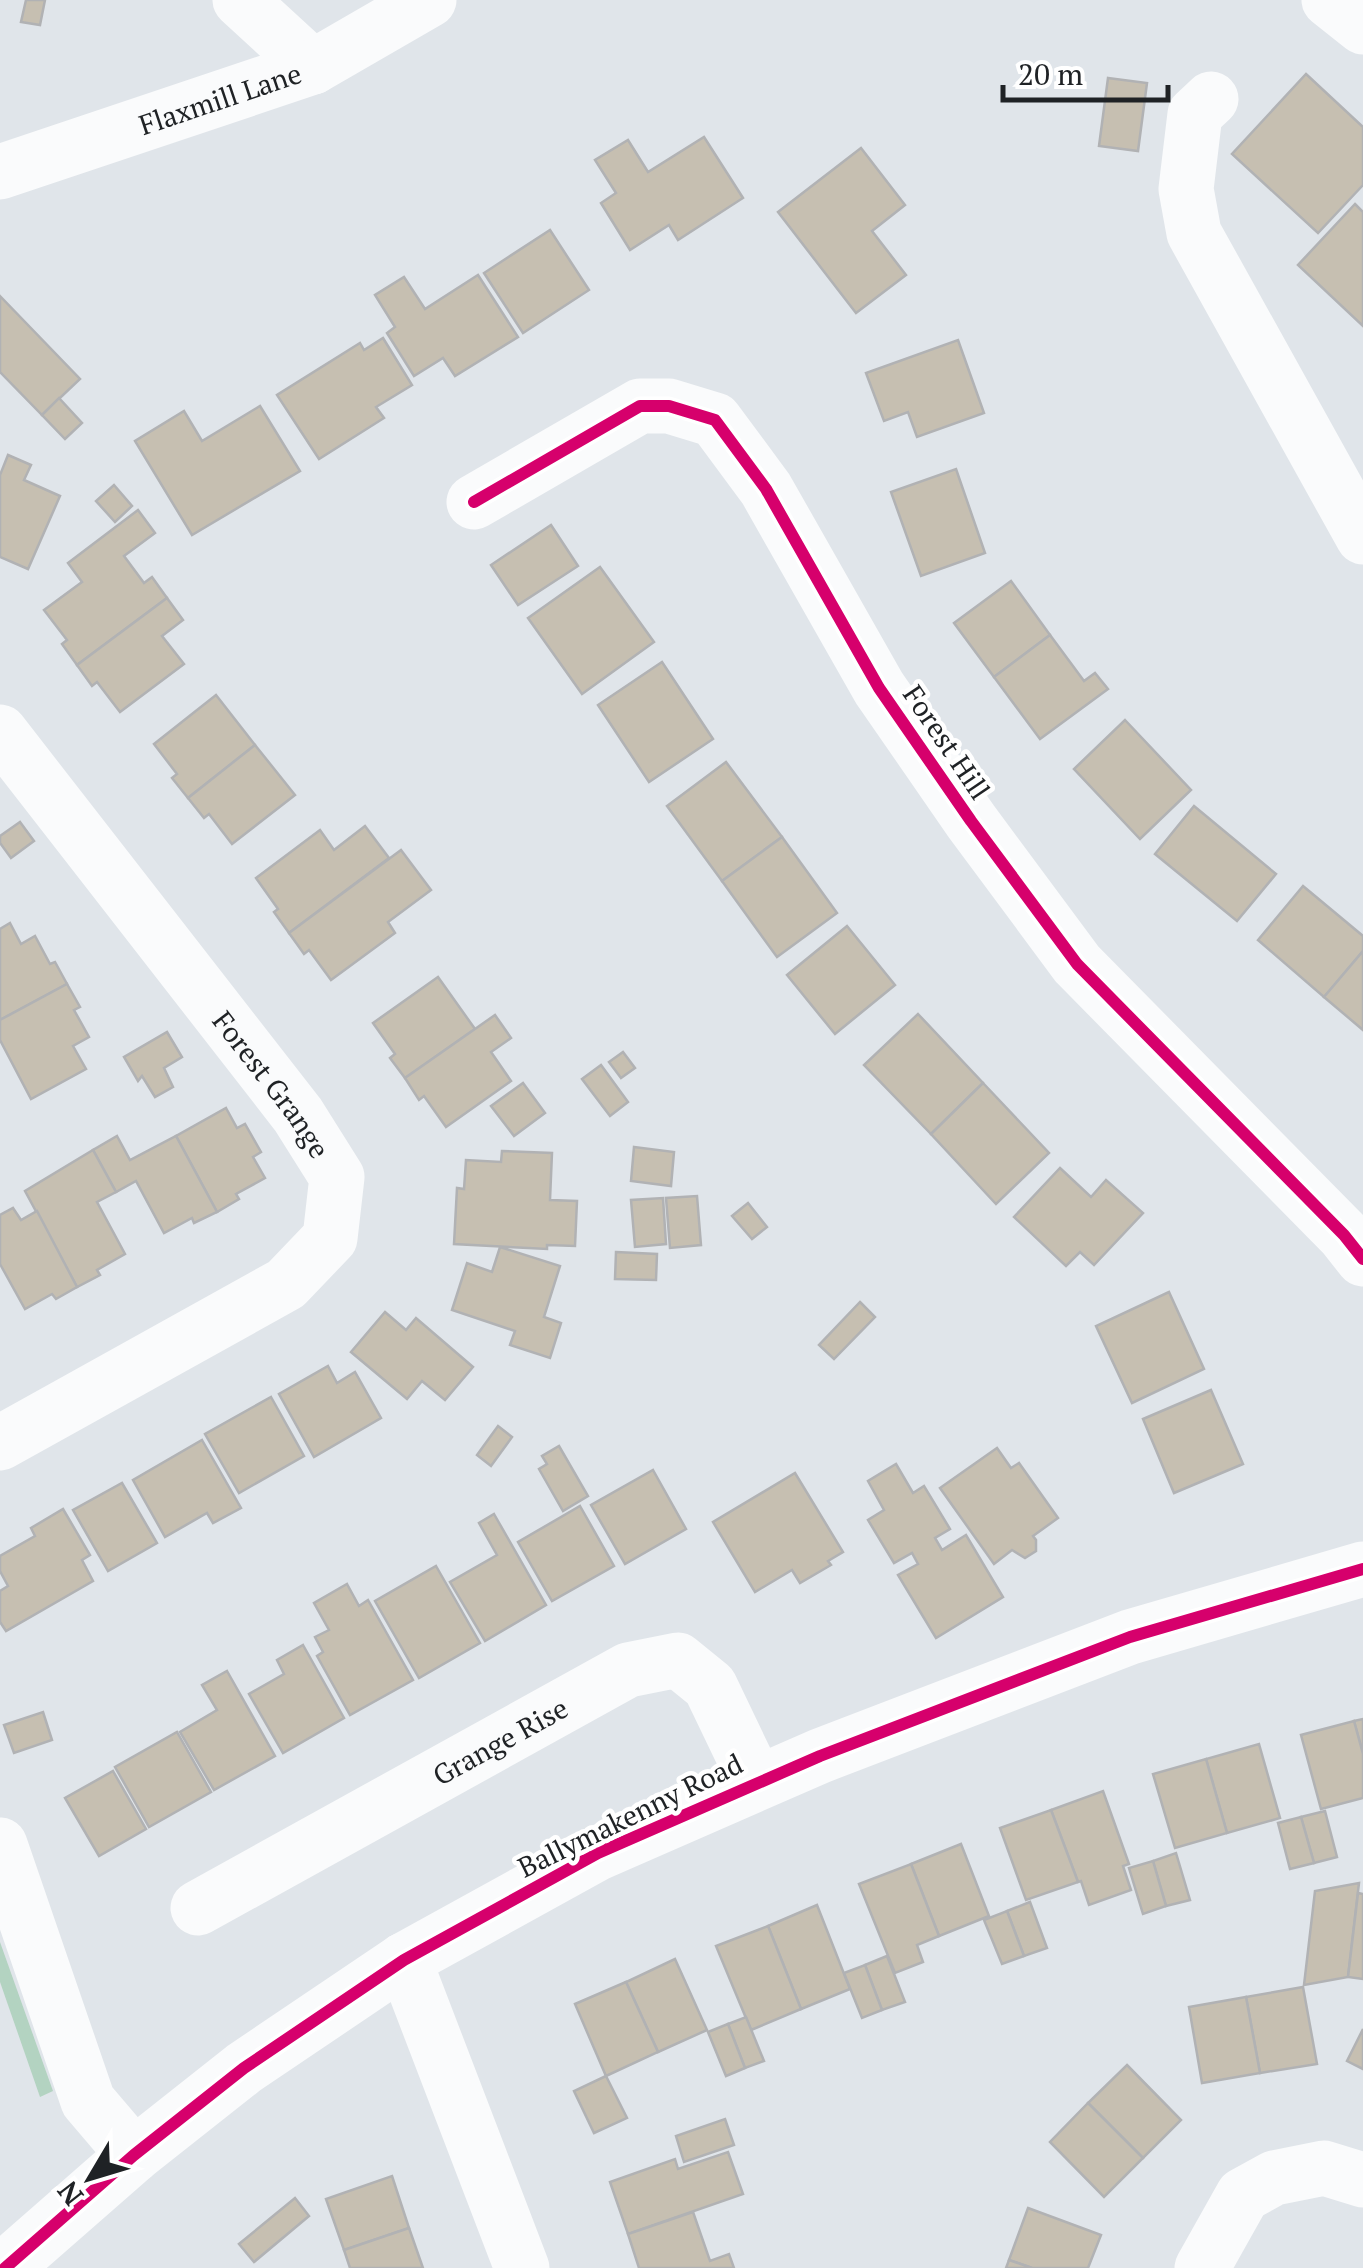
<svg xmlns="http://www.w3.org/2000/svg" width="1363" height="2268" font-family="'PT Serif',serif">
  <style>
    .green { fill: #b3d3c1 }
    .building { fill: #c6bfb1; stroke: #b1b2b4; stroke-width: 2.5 }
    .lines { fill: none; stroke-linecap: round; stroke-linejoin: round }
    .street { stroke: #fafbfc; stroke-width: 55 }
    .secondary { stroke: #fafbfc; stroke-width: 55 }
    .cycleway-casing { stroke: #fff; stroke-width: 19 }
    .cycleway { stroke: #d6006c; stroke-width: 12 }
    .labels { text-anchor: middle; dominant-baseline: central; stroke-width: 9; stroke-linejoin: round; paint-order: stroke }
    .street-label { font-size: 28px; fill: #1f2225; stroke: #fff }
  </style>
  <rect width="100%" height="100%" fill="#e0e5ea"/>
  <!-- green -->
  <path class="green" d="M0 1942 53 2091 40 2097 0 1982Z"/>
  <!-- building -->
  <g class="building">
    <path d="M26 0H45L40 25 21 22Z"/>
    <path d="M1306 74 1363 127V185L1318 233 1232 154Z"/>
    <path d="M1108 78 1147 83 1138 151 1099 146Z"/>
    <path d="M704 137 743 198 678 240 669 225 630 250 601 203 616 193 595 160 628 140 648 172Z"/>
    <path d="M861 148 905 205 872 231 906 275 856 313 778 212Z"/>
    <path d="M1355 204 1363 212V326L1298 265Z"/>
    <path d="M550 230 589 290 523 333 484 273Z"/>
    <path d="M478 275 518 337 455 376 443 358 414 376 387 333 395 327 375 295 404 277 425 309Z"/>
    <path d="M0 296 80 379 42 415 0 372Z"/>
    <path d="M383 338 412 385 376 407 384 418 319 459 277 395 360 343 364 350Z"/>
    <path d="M958 340 984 413 917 437 908 412 884 421 866 373Z"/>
    <path d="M59 398 82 423 65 439 42 415Z"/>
    <path d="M260 406 300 471 192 535 135 441 184 411 202 441Z"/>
    <path d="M8 455 31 465 24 480 60 496 28 569 0 557V475Z"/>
    <path d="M956 469 985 553 921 576 891 492Z"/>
    <path d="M114 485 132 506 115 522 96 501Z"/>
    <path d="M138 510 155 533 124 556 144 583 152 577 167 598 77 665 62 644 67 640 44 610 82 582 68 563Z"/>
    <path d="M551 525 578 566 518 605 491 565Z"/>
    <path d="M600 567 654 642 582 694 528 618Z"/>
    <path d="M1011 581 1050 635 994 677 954 623Z"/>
    <path d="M167 598 183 620 162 636 184 664 120 712 97 682 92 686 77 665Z"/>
    <path d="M1050 635 1084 681 1095 673 1108 689 1040 739 994 677Z"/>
    <path d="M662 662 713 739 649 782 598 705Z"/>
    <path d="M216 695 255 745 188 798 172 778 177 774 154 744Z"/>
    <path d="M1125 720 1191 790 1140 839 1074 769Z"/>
    <path d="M255 745 295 795 232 844 209 814 204 818 188 798Z"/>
    <path d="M726 762 782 837 722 881 667 806Z"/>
    <path d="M1194 806 1276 874 1237 921 1155 854Z"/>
    <path d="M20 822 34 841 11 858 0 843V836Z"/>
    <path d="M365 826 389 858 289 933 274 912 278 909 256 878 320 830 334 850Z"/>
    <path d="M782 837 837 913 777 957 722 881Z"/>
    <path d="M401 850 431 890 388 922 395 933 331 980 309 950 304 954 289 933Z"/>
    <path d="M1303 886 1363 936V951L1324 997 1258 940Z"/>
    <path d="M10 923 21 944 35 936 50 964 55 962 67 984 0 1020V929Z"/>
    <path d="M847 926 895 985 835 1034 787 975Z"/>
    <path d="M1363 951V1030L1324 997Z"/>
    <path d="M438 977 475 1029 405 1078 390 1058 395 1054 373 1023Z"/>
    <path d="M67 984 80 1007 74 1010 89 1037 73 1046 86 1069 31 1099 0 1040V1020Z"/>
    <path d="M918 1014 983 1083 931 1134 864 1065Z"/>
    <path d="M495 1015 511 1038 491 1052 511 1081 446 1127 424 1096 419 1100 405 1078Z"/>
    <path d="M167 1032 182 1057 164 1068 173 1087 155 1097 142 1076 138 1081 124 1057Z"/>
    <path d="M623 1052 635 1068 621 1078 609 1062Z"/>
    <path d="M601 1065 628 1102 610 1116 582 1079Z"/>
    <path d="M523 1083 545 1113 514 1136 491 1106Z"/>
    <path d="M983 1083 1049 1153 996 1204 931 1134Z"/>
    <path d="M226 1108 237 1128 245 1124 261 1152 253 1157 265 1178 236 1194 239 1199 217 1212 176 1136Z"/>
    <path d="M117 1136 130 1160 176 1136 217 1212 194 1223 192 1218 164 1233 136 1181 116 1192 93 1150Z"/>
    <path d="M634 1147 674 1152 671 1186 631 1181Z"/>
    <path d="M93 1150 116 1192 97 1202 125 1254 97 1270 100 1275 77 1287 25 1191Z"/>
    <path d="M502 1151 552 1153 550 1200 577 1201 575 1246 547 1245V1249L454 1244 457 1188 464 1189 466 1160 501 1162Z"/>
    <path d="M1060 1168 1091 1197 1106 1180 1143 1213 1094 1265 1080 1252 1066 1266 1014 1217Z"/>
    <path d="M697 1196 701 1245 670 1248 666 1198Z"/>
    <path d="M663 1198 666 1244 635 1247 631 1200Z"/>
    <path d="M748 1203 767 1227 752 1239 732 1216Z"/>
    <path d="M13 1208 21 1220 37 1211 77 1287 56 1299 52 1294 25 1309 0 1264V1215Z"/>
    <path d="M500 1247 560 1266 544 1317 561 1323 550 1358 510 1345 515 1331 452 1310 467 1263 492 1272Z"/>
    <path d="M616 1252 657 1254 656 1280 615 1279Z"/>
    <path d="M1169 1292 1204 1369 1132 1403 1096 1326Z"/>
    <path d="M860 1302 875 1317 834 1359 819 1345Z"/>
    <path d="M385 1312 406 1330 416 1318 473 1367 445 1400 422 1381 407 1399 351 1352Z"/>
    <path d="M328 1366 337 1383 355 1372 381 1418 314 1457 279 1394Z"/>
    <path d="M1211 1390 1243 1464 1174 1493 1143 1419Z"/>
    <path d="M271 1397 304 1456 239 1493 205 1434Z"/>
    <path d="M498 1426 512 1437 491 1466 477 1455Z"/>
    <path d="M202 1440 241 1508 213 1523 207 1513 165 1537 133 1480Z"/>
    <path d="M559 1446 588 1496 563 1511 539 1469 547 1464 542 1456Z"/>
    <path d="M997 1448 1011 1468 1019 1463 1058 1518 1033 1536 1036 1540V1551L1025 1558 1012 1550 994 1564 940 1488Z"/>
    <path d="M896 1464 913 1493 924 1486 950 1529 935 1538 942 1550 966 1535 1003 1597 936 1638 898 1575 918 1564 912 1553 894 1563 868 1520 884 1510 868 1481Z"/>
    <path d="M653 1470 686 1529 625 1564 591 1505Z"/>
    <path d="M795 1473 843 1552 828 1561 831 1565 800 1583 792 1570 755 1592 713 1522Z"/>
    <path d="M122 1483 157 1543 108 1571 73 1510Z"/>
    <path d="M580 1506 614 1566 552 1601 518 1542Z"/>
    <path d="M63 1509 90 1555 82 1560 93 1581 6 1631 0 1622V1591L8 1586 0 1571V1556L35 1536 31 1528Z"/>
    <path d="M494 1514 546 1605 485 1641 450 1582 497 1555 479 1523Z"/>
    <path d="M436 1566 480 1643 419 1678 375 1601Z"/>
    <path d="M347 1584 359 1606 368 1600 413 1680 350 1715 317 1656 323 1652 315 1637 329 1630 314 1603Z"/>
    <path d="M303 1645 344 1718 283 1753 249 1694 284 1674 277 1660Z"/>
    <path d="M227 1671 275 1756 214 1790 180 1732 217 1710 202 1685Z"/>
    <path d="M43 1712 52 1740 14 1753 4 1725Z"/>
    <path d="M1363 1719V1754L1354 1721Z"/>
    <path d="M1354 1721 1363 1754V1798L1321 1809 1301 1735Z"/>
    <path d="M177 1732 211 1792 149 1827 115 1767Z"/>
    <path d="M1259 1744 1280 1818 1227 1833 1206 1759Z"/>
    <path d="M1206 1759 1227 1833 1175 1848 1153 1774Z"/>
    <path d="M113 1771 146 1829 99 1856 65 1798Z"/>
    <path d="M1103 1791 1129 1864 1123 1866 1131 1890 1089 1905 1081 1881 1078 1882 1051 1810Z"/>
    <path d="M1051 1810 1078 1882 1026 1900 1000 1828Z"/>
    <path d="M1325 1811 1337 1857 1314 1863 1301 1817Z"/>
    <path d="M1301 1817 1314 1863 1290 1869 1278 1823Z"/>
    <path d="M961 1844 989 1916 939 1936 911 1864Z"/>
    <path d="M1176 1853 1190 1900 1166 1906 1153 1861Z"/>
    <path d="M1153 1861 1166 1906 1143 1914 1129 1868Z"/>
    <path d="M911 1864 939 1936 917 1945 923 1962 895 1973 859 1884Z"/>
    <path d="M1359 1883 1348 1977 1304 1985 1315 1891Z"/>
    <path d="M1358 1893 1363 1894V1979L1348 1977Z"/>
    <path d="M1030 1902 1047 1948 1024 1956 1007 1911Z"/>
    <path d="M817 1905 850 1989 801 2009 768 1926Z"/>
    <path d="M1007 1911 1024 1956 1002 1964 984 1920Z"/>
    <path d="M768 1926 801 2009 751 2030 716 1946Z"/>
    <path d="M887 1956 905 2002 882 2010 865 1965Z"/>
    <path d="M675 1959 707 2030 658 2052 626 1982Z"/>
    <path d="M865 1965 882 2010 862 2018 844 1973Z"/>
    <path d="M626 1982 658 2052 606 2076 575 2004Z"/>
    <path d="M1303 1987 1317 2064 1260 2073 1246 1997Z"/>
    <path d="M1246 1997 1260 2073 1202 2083 1189 2007Z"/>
    <path d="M746 2017 764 2061 745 2068 728 2024Z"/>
    <path d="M728 2024 745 2068 726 2076 708 2032Z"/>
    <path d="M1363 2029V2069L1347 2061Z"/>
    <path d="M1127 2065 1181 2120 1143 2158 1088 2103Z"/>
    <path d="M606 2076 627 2118 594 2133 574 2091Z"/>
    <path d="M1088 2103 1143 2158 1104 2197 1050 2142Z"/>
    <path d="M725 2119 734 2145 684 2162 676 2136Z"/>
    <path d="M728 2152 743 2194 628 2234 610 2182 675 2159 678 2169Z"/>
    <path d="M392 2176 409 2228 344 2250 326 2199Z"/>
    <path d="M295 2198 309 2216 254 2262 239 2244Z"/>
    <path d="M1028 2208 1101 2235 1088 2268H1032L1009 2260Z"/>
    <path d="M693 2212 710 2261 729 2254 734 2268H639L628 2234Z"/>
    <path d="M409 2228 423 2268H350L344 2250Z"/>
    <path d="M1009 2260 1032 2268H1006Z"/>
  </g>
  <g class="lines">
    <!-- street -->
    <g class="street">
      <path d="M240 0 313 67"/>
      <path d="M1329 0 1363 27"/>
      <path d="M1211 99 1195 114 1186 189 1194 233 1363 537"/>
      <path id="s1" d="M0 172 313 67 429 0"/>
      <path d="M474 502 640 406H669L715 420 766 489 879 688 971 821 1077 964 1344 1235 1363 1259"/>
      <path id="s2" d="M0 732 298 1115 337 1177 330 1238 286 1284 0 1443"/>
      <path d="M0 1845 88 2101 134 2155"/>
      <path id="s3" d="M198 1908 628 1670 678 1660 710 1686 756 1782"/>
      <path d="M404 1960 522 2268"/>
      <path d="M1202 2268 1243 2195 1274 2178 1324 2168 1363 2180"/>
    </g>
    <!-- secondary -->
    <path class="secondary" d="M5 2268 134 2155 244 2068 404 1960 598 1853 820 1756 1130 1637 1363 1569"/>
    <defs>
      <g id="cycleway">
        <path d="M474 502 640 406H669L715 420 766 489 879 688 971 821 1077 964 1344 1235 1363 1259"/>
        <path d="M5 2268 134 2155 244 2068 404 1960 598 1853 820 1756 1130 1637 1363 1569"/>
      </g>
    </defs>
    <!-- cycleway casing -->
    <use href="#cycleway" class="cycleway-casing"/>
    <!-- cycleway -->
    <use href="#cycleway" class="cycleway"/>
  </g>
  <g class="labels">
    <!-- street labels -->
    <g class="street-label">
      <text stroke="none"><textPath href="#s1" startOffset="232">Flaxmill Lane</textPath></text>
      <text transform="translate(947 742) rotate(56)">Forest Hill</text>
      <text stroke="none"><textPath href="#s2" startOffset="445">Forest Grange</textPath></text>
      <text stroke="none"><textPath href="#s3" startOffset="345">Grange Rise</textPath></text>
      <text transform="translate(630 1815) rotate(-26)">Ballymakenny Road</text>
    </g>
  </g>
  <!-- north arrow -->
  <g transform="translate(90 2178) rotate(232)" stroke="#ffffff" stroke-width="8" paint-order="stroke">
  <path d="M0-8L18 38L0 25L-18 38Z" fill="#1f2225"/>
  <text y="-15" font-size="28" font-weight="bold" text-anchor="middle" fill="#1f2225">N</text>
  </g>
  <!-- scale -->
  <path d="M1003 85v15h165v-15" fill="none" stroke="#1f2225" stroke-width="5"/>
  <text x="1018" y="85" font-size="30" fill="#1f2225" stroke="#ffffff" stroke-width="8" paint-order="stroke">20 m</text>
</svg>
